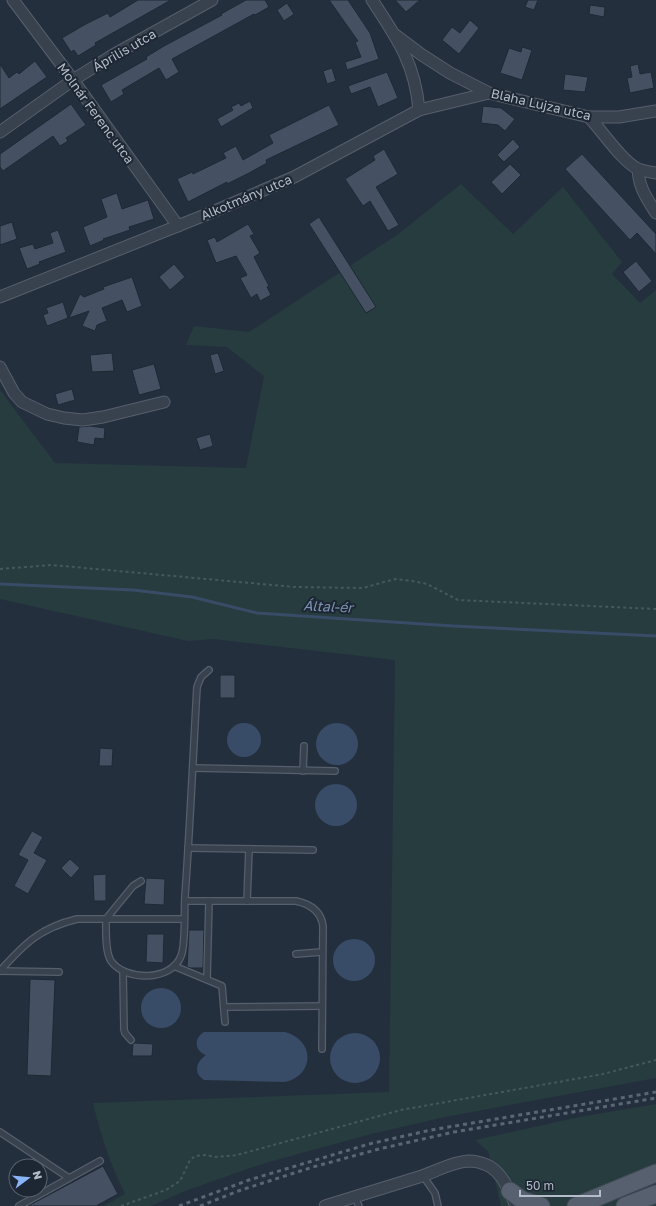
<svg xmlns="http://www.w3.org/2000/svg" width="656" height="1206" font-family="'Golos Text',sans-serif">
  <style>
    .green { fill: #263c3f }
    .water { fill: #394c67 }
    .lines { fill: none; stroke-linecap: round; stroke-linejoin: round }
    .stream { stroke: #394c67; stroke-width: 3 }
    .building { fill: #455162; stroke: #1f2835 }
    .lane-casing { stroke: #565f6c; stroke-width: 8 }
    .street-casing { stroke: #565f6c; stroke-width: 13 }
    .primary-casing { stroke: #414a57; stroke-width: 19 }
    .path { stroke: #44595c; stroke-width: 2; stroke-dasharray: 3 3; stroke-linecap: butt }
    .lane { stroke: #38414e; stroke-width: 5.5 }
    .street { stroke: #38414e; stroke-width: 11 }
    .primary { stroke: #56606e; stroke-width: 17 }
    .rail { stroke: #5a6575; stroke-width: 3; stroke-dasharray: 4 4; stroke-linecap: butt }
    .labels { text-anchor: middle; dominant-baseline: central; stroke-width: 4; stroke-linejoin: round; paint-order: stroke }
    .street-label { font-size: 13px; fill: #b4bcc9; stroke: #1d2633 }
    .water-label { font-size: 14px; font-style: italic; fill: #7c92b1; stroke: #1d2633 }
  </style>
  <rect width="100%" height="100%" fill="#242f3e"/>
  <!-- green -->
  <g class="green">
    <path d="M461 184 513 234 563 187 622 262 612 274 640 303 656 290V1078L445 1117 371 1134 262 1164 185 1191 151 1206H103L125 1194C110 1163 101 1137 93 1103L389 1092 395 660 213 639 188 641 0 599V390L55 463 246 468 264 376 227 347 186 345 194 326 249 332 397 235Z"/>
    <path d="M656 1104V1206H501L488 1151 475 1140 579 1117Z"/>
  </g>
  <!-- water -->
  <g class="water">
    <circle cx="244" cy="740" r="17"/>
    <circle cx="337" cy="744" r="21"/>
    <circle cx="336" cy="805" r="21"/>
    <circle cx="354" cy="960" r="21"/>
    <circle cx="161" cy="1008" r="20"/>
    <path d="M204 1032H285C315 1040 315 1075 285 1082L204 1080C193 1073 196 1062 206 1055 195 1051 193 1039 204 1032Z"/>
    <circle cx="355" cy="1058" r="25"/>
  </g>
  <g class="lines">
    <!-- stream -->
    <path class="stream" d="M0 584 133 590 192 597 257 613 453 626 656 636"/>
  </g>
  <!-- building -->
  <g class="building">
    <path d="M138 0H171L95 43 96 45 78 56 74 50 71 52 62 38 84 25 108 13 110 17Z"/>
    <path d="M246 0H265L269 7 255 15 254 14 172 59 179 72 166 80 159 68 122 90 124 94 111 102 101 85 147 59 146 57 164 46 222 15 221 14Z"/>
    <path d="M329 0H348L370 33 379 59 347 70 345 62 361 57 355 42 358 41Z"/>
    <path d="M395 0H420L406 12Z"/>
    <path d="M528 0H538L534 10 525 7Z"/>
    <path d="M287 3 294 14 284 21 277 10Z"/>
    <path d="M590 5 605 7 604 17 589 14Z"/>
    <path d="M470 20 479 28 459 54 442 40 452 27 460 33Z"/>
    <path d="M522 47 532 50 522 80 500 73 509 48 521 52Z"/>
    <path d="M35 61 47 77 0 109V64L9 78 17 72 19 74Z"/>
    <path d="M638 64 640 74 651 72 654 88 630 93 627 78 632 77 630 66Z"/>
    <path d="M332 68 336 81 327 84 323 71Z"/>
    <path d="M387 72 398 98 378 107 370 87 351 94 348 86Z"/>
    <path d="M565 74 588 77 585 92 563 90Z"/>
    <path d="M250 101 253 108 221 127 217 119 233 110 231 107 239 103 241 106Z"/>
    <path d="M71 104 86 125 66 138 68 141 60 146 53 136 3 171 0 167V154Z"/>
    <path d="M329 105 339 125 266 160 267 163 249 173 227 184V182L188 202 177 179 192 172 193 174 226 158 223 153 236 146 243 160 273 143 269 135Z"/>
    <path d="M483 106 501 108 515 119 505 131 498 125 481 123Z"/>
    <path d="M513 139 520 147 504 162 497 155Z"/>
    <path d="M384 149 398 174 376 187 399 225 388 231 370 201 363 206 345 179 375 160 373 156Z"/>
    <path d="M582 154 656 234V254L637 233 630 240 565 169Z"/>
    <path d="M510 164 521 175 502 194 491 182Z"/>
    <path d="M117 193 122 209 148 200 154 219 129 227 130 230 103 239 104 240 90 246 83 227 107 217 101 199Z"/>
    <path d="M319 217 376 307 366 313 309 224Z"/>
    <path d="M12 222 17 239 0 245V226Z"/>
    <path d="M248 224 254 234 250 236 260 253 254 257 269 286 267 287 271 295 260 301 257 294 251 298 240 278 247 275 236 256 216 263 207 240 215 237 217 242Z"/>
    <path d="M58 230 66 252 39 262 40 264 27 269 19 248 33 244 35 249 53 243 50 233Z"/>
    <path d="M636 261 652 281 639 292 623 272Z"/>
    <path d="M174 264 185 277 170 290 159 277Z"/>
    <path d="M132 277 142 306 127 312 122 300 102 308 107 321 97 325 95 331 82 326 89 311 69 318 80 294 84 297 104 289 103 287Z"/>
    <path d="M63 302 68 318 47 326 43 315 48 313 46 308Z"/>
    <path d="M112 353 114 371 92 372 90 355Z"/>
    <path d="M218 353 224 371 215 374 210 355Z"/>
    <path d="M154 364 161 389 139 395 132 370Z"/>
    <path d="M72 389 75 400 58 405 55 394Z"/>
    <path d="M90 426 105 428 104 439 95 438 94 445 77 442 79 427Z"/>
    <path d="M210 434 213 446 200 450 196 438Z"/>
    <rect x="220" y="675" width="15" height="23"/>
    <path d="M100 748 113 749 112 766H99Z"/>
    <path d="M32 831 43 837 34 853 47 860 28 894 14 886 28 860 18 855Z"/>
    <path d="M70 859 80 868 71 878 61 868Z"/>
    <path d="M106 874V901H94L93 875Z"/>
    <path d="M146 878 165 879 164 905 144 904Z"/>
    <path d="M189 930H204L203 968H191L187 967Z"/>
    <path d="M147 934H164L163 963 146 962Z"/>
    <path d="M30 979 55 980 51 1076 27 1075Z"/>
    <path d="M134 1043 153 1044 152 1056H132L133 1044Z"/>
    <path d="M103 1166 118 1194 96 1206H28Z"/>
  </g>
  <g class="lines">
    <defs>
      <g id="lane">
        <path d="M193 768 335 771"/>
        <path d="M303 771 304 746"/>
        <path d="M188 848 313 850"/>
        <path d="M141 881 133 886 106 919C106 930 105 952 111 961 125 981 171 982 181 956 186 944 184 911 185 896 190 827 193 757 197 687L201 677 209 670"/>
        <path d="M185 901H296C310 904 321 911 323 926L322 1049"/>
        <path d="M247 901 249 849"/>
        <path d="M296 954 322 952"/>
        <path d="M174 966 222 986 225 1022"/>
        <path d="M0 971C25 943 40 928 77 919H184"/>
        <path d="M0 971 59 972"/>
        <path d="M123 971 124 1029 125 1033 131 1040"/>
        <path d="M207 979 209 901"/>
        <path d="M224 1007 322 1006"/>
        <path d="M0 1132 69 1178"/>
        <path d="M423 1176 435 1193 438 1206"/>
        <path d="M355 1197 359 1206"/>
        <path d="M19 1206 100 1161"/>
      </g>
      <g id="street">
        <path d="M13 0 73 80 178 226"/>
        <path d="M372 0C397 38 415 63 419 110"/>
        <path d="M394 34 422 55 450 73 489 93 589 117H619L656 111"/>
        <path d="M589 117C602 131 622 161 638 169 643 171 650 172 656 173"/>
        <path d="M0 132 73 80 113 55 212 0"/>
        <path d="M638 169C639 188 646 197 656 213"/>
        <path d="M0 297 210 213 294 177 419 110 489 93"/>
        <path d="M0 367 14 393 22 402 47 414 64 418 83 420 103 417 164 402"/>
        <path d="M325 1206C357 1196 390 1186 422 1176 437 1171 452 1162 468 1161 475 1161 483 1163 489 1166 504 1175 509 1191 516 1206"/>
      </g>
      <g id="primary">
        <path d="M510 1191 522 1200 541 1206"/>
        <path d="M576 1206 656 1173"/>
        <path d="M625 1206 656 1194"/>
      </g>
    </defs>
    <!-- lane casing -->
    <use href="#lane" class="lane-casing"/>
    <!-- street casing -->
    <use href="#street" class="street-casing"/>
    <!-- primary casing -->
    <use href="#primary" class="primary-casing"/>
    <!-- path -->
    <g class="path">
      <path d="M0 569 52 565 294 587 363 588 395 579 412 581 427 584 458 600 656 609"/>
      <path d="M121 1206 166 1190 180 1181 190 1160 195 1156 205 1155 216 1157 237 1155 401 1110 603 1074 656 1060"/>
    </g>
    <!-- lane -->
    <use href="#lane" class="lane"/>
    <!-- street -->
    <use href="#street" class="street"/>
    <!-- primary -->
    <use href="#primary" class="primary"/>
    <!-- rail -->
    <g class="rail">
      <path d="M179 1206 249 1180 369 1144 431 1130 656 1092"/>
      <path d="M200 1206 241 1190 313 1167 379 1149 454 1132 656 1098"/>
    </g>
  </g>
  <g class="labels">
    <!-- street labels -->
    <g class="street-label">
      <text transform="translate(124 50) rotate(-30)">Április utca</text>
      <text transform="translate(541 104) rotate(13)">Blaha Lujza utca</text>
      <text transform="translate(96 113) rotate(54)">Molnár Ferenc utca</text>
      <text transform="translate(246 197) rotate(-23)">Alkotmány utca</text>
    </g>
    <!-- water labels -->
    <g class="water-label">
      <text transform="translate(328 606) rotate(3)">Által-ér</text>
    </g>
  </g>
  <!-- north arrow -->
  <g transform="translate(28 1178) rotate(74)"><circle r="19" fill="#1d2633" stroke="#59626f"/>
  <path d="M0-3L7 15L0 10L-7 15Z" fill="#8ab4f8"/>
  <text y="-6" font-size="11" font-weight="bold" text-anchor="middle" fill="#b4bcc9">N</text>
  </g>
  <!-- scale -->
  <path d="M520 1190v6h80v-6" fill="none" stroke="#b4bcc9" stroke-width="2"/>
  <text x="526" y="1190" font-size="12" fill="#b4bcc9" stroke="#1d2633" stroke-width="3" paint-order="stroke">50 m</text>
</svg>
